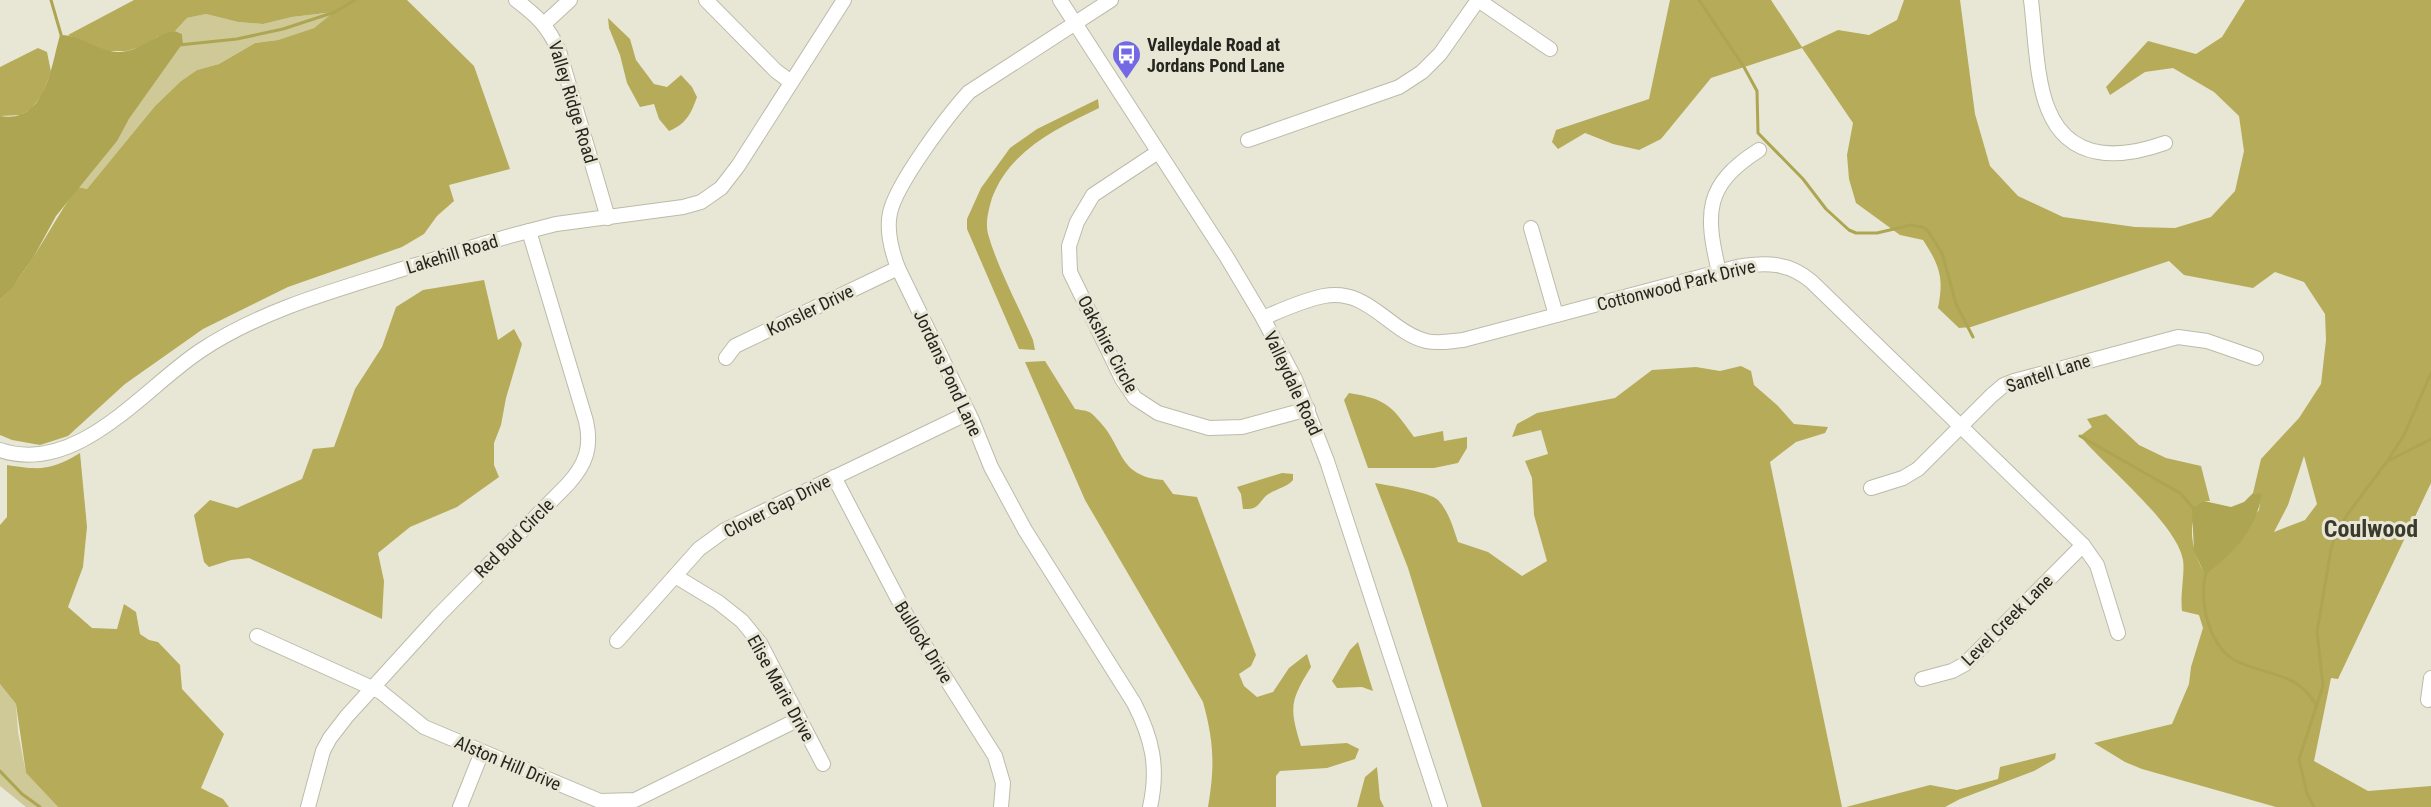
<svg xmlns="http://www.w3.org/2000/svg" width="2431" height="807" font-family="'Roboto Condensed',sans-serif">
  <style>
    .green { fill: #cec996 }
    .forest { fill: #b5ab59; fill-rule: evenodd }
    .water { fill: #aea552 }
    .lines { fill: none; stroke-linecap: round; stroke-linejoin: round }
    .stream { stroke: #aea552; stroke-width: 3 }
    .minor-casing { stroke: #bcbbaa; stroke-width: 16 }
    .minor { stroke: #fff; stroke-width: 14 }
    .labels { text-anchor: middle; dominant-baseline: central; stroke-width: 6; stroke-linejoin: round; paint-order: stroke }
    .poi-label { font-size: 18px; font-weight: bold; fill: #262620; stroke: #e8e7d6; text-anchor: start }
    .street-label { font-size: 18px; fill: #262620; stroke: #e8e7d6 }
    .district-label { font-size: 24px; font-weight: bold; fill: #3b3a2c; stroke: #e8e7d6 }
  </style>
  <rect width="100%" height="100%" fill="#e8e7d6"/>
  <!-- green -->
  <g class="green">
    <path d="M335 12 314 28 278 40 255 43 219 64 197 70 181 81 155 106 87 189 78 187 116 141 129 119 183 43 182 34 175 31 187 18 206 14 238 22 263 24 292 17Z"/>
    <path d="M0 684 16 704 18 732 26 773 58 807H26L0 786Z"/>
  </g>
  <!-- forest -->
  <g class="forest">
    <path d="M134 0H407L474 66 510 169 449 185 454 201 437 216 424 234 402 247 288 287 203 329 125 384 68 436 40 445 12 440 0 435V300C33 267 50 224 78 187L87 189 155 106 181 81 197 70 219 64 255 43 278 40 314 28 334 12 292 17 263 24 238 22 206 14 187 18 175 31 157 37 144 46 126 51H106L95 48 68 35Z"/>
    <path d="M1670 0H1771L1802 47 1838 30 1869 35 1897 20 1904 0H1960L1975 114 1990 166 2018 196 2063 217 2135 227 2175 228 2211 217 2235 191 2244 151 2239 116 2214 92 2173 68 2145 72 2110 95 2106 87 2148 41 2196 54 2222 37 2245 0H2431V483L2338 679 2331 678 2314 761 2368 791 2431 786V807H2276L2142 769 2125 762 2094 743 2172 724 2189 684 2191 667 2203 628 2199 615 2182 611C2180 595 2185 573 2183 560 2177 524 2106 467 2080 436L2092 427 2087 419 2106 414 2139 445 2166 458 2201 466 2210 501H2204C2201 506 2196 512 2194 518 2188 536 2196 559 2205 574L2259 510 2261 495 2253 493 2261 459 2299 418 2321 384 2326 340 2325 314 2304 282 2275 272 2253 288 2184 275 2169 261 1971 327 1959 328 1938 308C1944 278 1940 266 1923 240L1900 235 1856 203 1849 179 1847 155 1853 123 1802 48 1711 78 1661 139 1639 150 1613 144 1585 133 1558 149 1552 142 1556 130 1649 99ZM2304 456 2317 504 2305 520 2274 532 2288 505Z"/>
    <path d="M608 18 630 39 636 60 654 84 667 87 681 75 692 87 697 97C691 114 686 124 669 131L659 119 654 104 640 107 627 83 620 55 609 28Z"/>
    <path d="M38 48 47 52 51 72 42 95 31 109 21 115 0 116V67Z"/>
    <path d="M1098 99 1099 108C1056 129 1010 150 992 198 989 208 985 223 988 234 998 269 1019 307 1033 340L1035 350 1019 349 967 229V219L981 188 1010 148 1037 129Z"/>
    <path d="M484 280 498 340 514 329 522 344 506 398 501 425 494 443V465L499 477 457 507 410 527 378 553 384 581 382 619 249 558 231 560 209 567 204 562 194 515 210 500 237 508 302 479 313 449 334 447 355 389 382 347 396 307 423 290Z"/>
    <path d="M1045 361 1075 409C1079 410 1085 410 1089 412 1092 413 1096 418 1099 421 1124 447 1117 476 1163 480L1173 494 1197 497 1256 655 1251 666 1239 674 1244 686 1257 697 1273 692 1289 668 1307 654 1311 667C1290 701 1289 707 1301 746L1347 743 1359 749 1355 759 1327 768 1280 771 1276 776V807H1208C1215 766 1214 742 1203 702L1085 500 1025 362Z"/>
    <path d="M1741 366 1751 371 1754 385 1777 405 1794 424 1828 427 1825 433 1796 442 1770 462 1842 807H1482L1408 568 1375 483C1387 485 1430 492 1438 500 1449 512 1453 527 1458 542L1488 552 1522 576 1547 561 1534 515 1532 478 1525 461 1548 454 1541 430 1512 437 1517 424 1537 413 1615 398 1652 370 1696 367 1720 371Z"/>
    <path d="M1349 393C1387 399 1392 406 1414 437L1443 431 1444 441 1467 437V448L1458 463 1434 468H1368L1344 400Z"/>
    <path d="M80 453 87 527 83 567 68 607 92 628 117 629 124 604 136 612 140 634 149 640 158 642 180 665 182 689 224 734 201 788 223 799 229 807H58L26 773 16 704 0 684V525L7 517V465C40 470 50 471 80 453Z"/>
    <path d="M1282 473 1293 474V480C1286 488 1275 489 1267 495 1257 504 1259 510 1243 509L1241 494 1237 487Z"/>
    <path d="M1358 642 1373 691 1362 687 1337 688 1332 681 1350 650Z"/>
    <path d="M2056 753 2055 759 2034 771 1960 799 1945 807H1846L1930 785 1957 790 1998 779 2000 767Z"/>
    <path d="M1377 767 1380 799 1384 807H1357L1365 777Z"/>
  </g>
  <!-- water -->
  <g class="water">
    <path d="M175 31 182 34 183 43 129 119 117 141 56 216 33 258 12 288 0 300V116C46 124 51 66 60 35 79 34 97 51 118 52 140 52 154 34 175 31Z"/>
    <path d="M2253 493 2262 494C2255 532 2234 552 2205 575L2194 551 2192 509 2204 501 2231 507 2244 502Z"/>
  </g>
  <g class="lines">
    <!-- stream -->
    <g class="stream">
      <path d="M51 0 62 38"/>
      <path d="M1699 0 1744 67 1757 91 1758 133 1803 179 1826 209 1849 230 1856 233H1877L1911 225 1923 227 1928 231 1942 253 1956 304 1973 337"/>
      <path d="M179 45 237 39 283 29 335 12 355 0"/>
      <path d="M2080 436 2180 493 2195 510"/>
      <path d="M2390 460 2431 439"/>
      <path d="M2206 572C2202 587 2203 607 2208 622 2223 671 2252 663 2290 680 2302 685 2310 695 2317 706"/>
      <path d="M0 771 22 794 40 807"/>
      <path d="M2314 807 2307 794 2299 759 2323 686 2317 632 2331 549 2336 534 2347 515 2388 460 2404 435 2431 373"/>
    </g>
    <defs>
      <g id="minor">
        <path d="M516 0C537 16 548 26 559 51L608 218"/>
        <path d="M706 0 776 71 791 82"/>
        <path d="M1060 0 1226 256 1263 318 1295 379 1327 461 1440 807"/>
        <path d="M1111 0 969 92C948 115 896 184 890 213 886 231 892 252 898 268L972 420 991 467 1025 530 1134 703C1152 738 1159 767 1150 807"/>
        <path d="M1478 0 1550 49"/>
        <path d="M2031 0C2035 32 2036 80 2048 109 2069 162 2120 159 2165 143"/>
        <path d="M544 24 570 0"/>
        <path d="M1248 140 1399 87 1422 72 1440 54 1478 0"/>
        <path d="M1158 152 1093 195 1077 222 1069 246 1070 272 1122 379 1135 398 1158 413 1209 428 1242 427 1308 409"/>
        <path d="M1531 228 1556 315"/>
        <path d="M1719 272C1705 213 1704 185 1759 150"/>
        <path d="M1263 318C1282 310 1303 300 1324 296 1369 288 1388 331 1426 341 1439 344 1451 341 1463 340L1737 267C1766 262 1789 262 1812 282L2083 545 2097 565 2118 633"/>
        <path d="M726 358 735 346 898 268"/>
        <path d="M0 450C77 476 143 389 200 351 261 310 336 290 406 268 447 256 487 241 529 231L556 224 683 207 701 202 721 188 738 166 844 0"/>
        <path d="M834 477 910 622 995 756 1003 783 1001 807"/>
        <path d="M1871 488 1903 478 1918 469 1992 395 2004 385 2014 381 2178 337 2207 341 2256 358"/>
        <path d="M675 576 718 602 742 621 760 643 823 764"/>
        <path d="M257 636 381 692 424 727 600 801 635 800 799 719"/>
        <path d="M617 641 699 549 725 530 968 413"/>
        <path d="M1922 679 1952 671 1965 664 2083 545"/>
        <path d="M2428 700 2431 678"/>
        <path d="M308 807 323 751 330 738 347 716 438 616 568 484C586 464 592 447 586 421L529 231"/>
        <path d="M460 807 482 752"/>
      </g>
    </defs>
    <!-- minor casing -->
    <use href="#minor" class="minor-casing"/>
    <!-- minor -->
    <use href="#minor" class="minor"/>
  </g>
  <!-- icons -->
  <defs>
    <symbol id="bus-pin" viewBox="-11 -11 22 30"><path d="M0 17L-7.5 6A9.5 9.5 0 1 1 7.5 6Z" fill="#7369e4" stroke="#e8e7d6"/><path d="M-5-6H5V4H4V6H2V4H-2V6H-4V4H-5ZM-3.5-4V0h7V-4ZM-3.5 1.2v1.5H-2V1.2ZM2 1.2v1.5H3.5V1.2Z" fill="#fff"/></symbol>
  </defs>
  <g fill-rule="evenodd">
    <use href="#bus-pin" x="1110" y="38" width="33" height="45"/>
  </g>
  <g class="labels">
    <!-- poi labels -->
    <g class="poi-label">
      <text x="1147" y="44">Valleydale Road at<tspan x="1147" dy="21">Jordans Pond Lane</tspan></text>
    </g>
    <!-- street labels -->
    <g class="street-label">
      <text transform="translate(573 102) rotate(73)">Valley Ridge Road</text>
      <text transform="translate(452 254) rotate(-17)">Lakehill Road</text>
      <text transform="translate(1676 285) rotate(-14)">Cottonwood Park Drive</text>
      <text transform="translate(810 310) rotate(-26)">Konsler Drive</text>
      <text transform="translate(1108 344) rotate(62)">Oakshire Circle</text>
      <text transform="translate(948 373) rotate(65)">Jordans Pond Lane</text>
      <text transform="translate(2048 373) rotate(-18)">Santell Lane</text>
      <text transform="translate(1293 383) rotate(65)">Valleydale Road</text>
      <text transform="translate(777 506) rotate(-27)">Clover Gap Drive</text>
      <text transform="translate(514 538) rotate(-45)">Red Bud Circle</text>
      <text transform="translate(2007 620) rotate(-45)">Level Creek Lane</text>
      <text transform="translate(924 642) rotate(58)">Bullock Drive</text>
      <text transform="translate(781 688) rotate(61)">Elise Marie Drive</text>
      <text transform="translate(508 763) rotate(23)">Alston Hill Drive</text>
    </g>
    <!-- district labels -->
    <g class="district-label">
      <text x="2371" y="529">Coulwood</text>
    </g>
  </g>
</svg>
